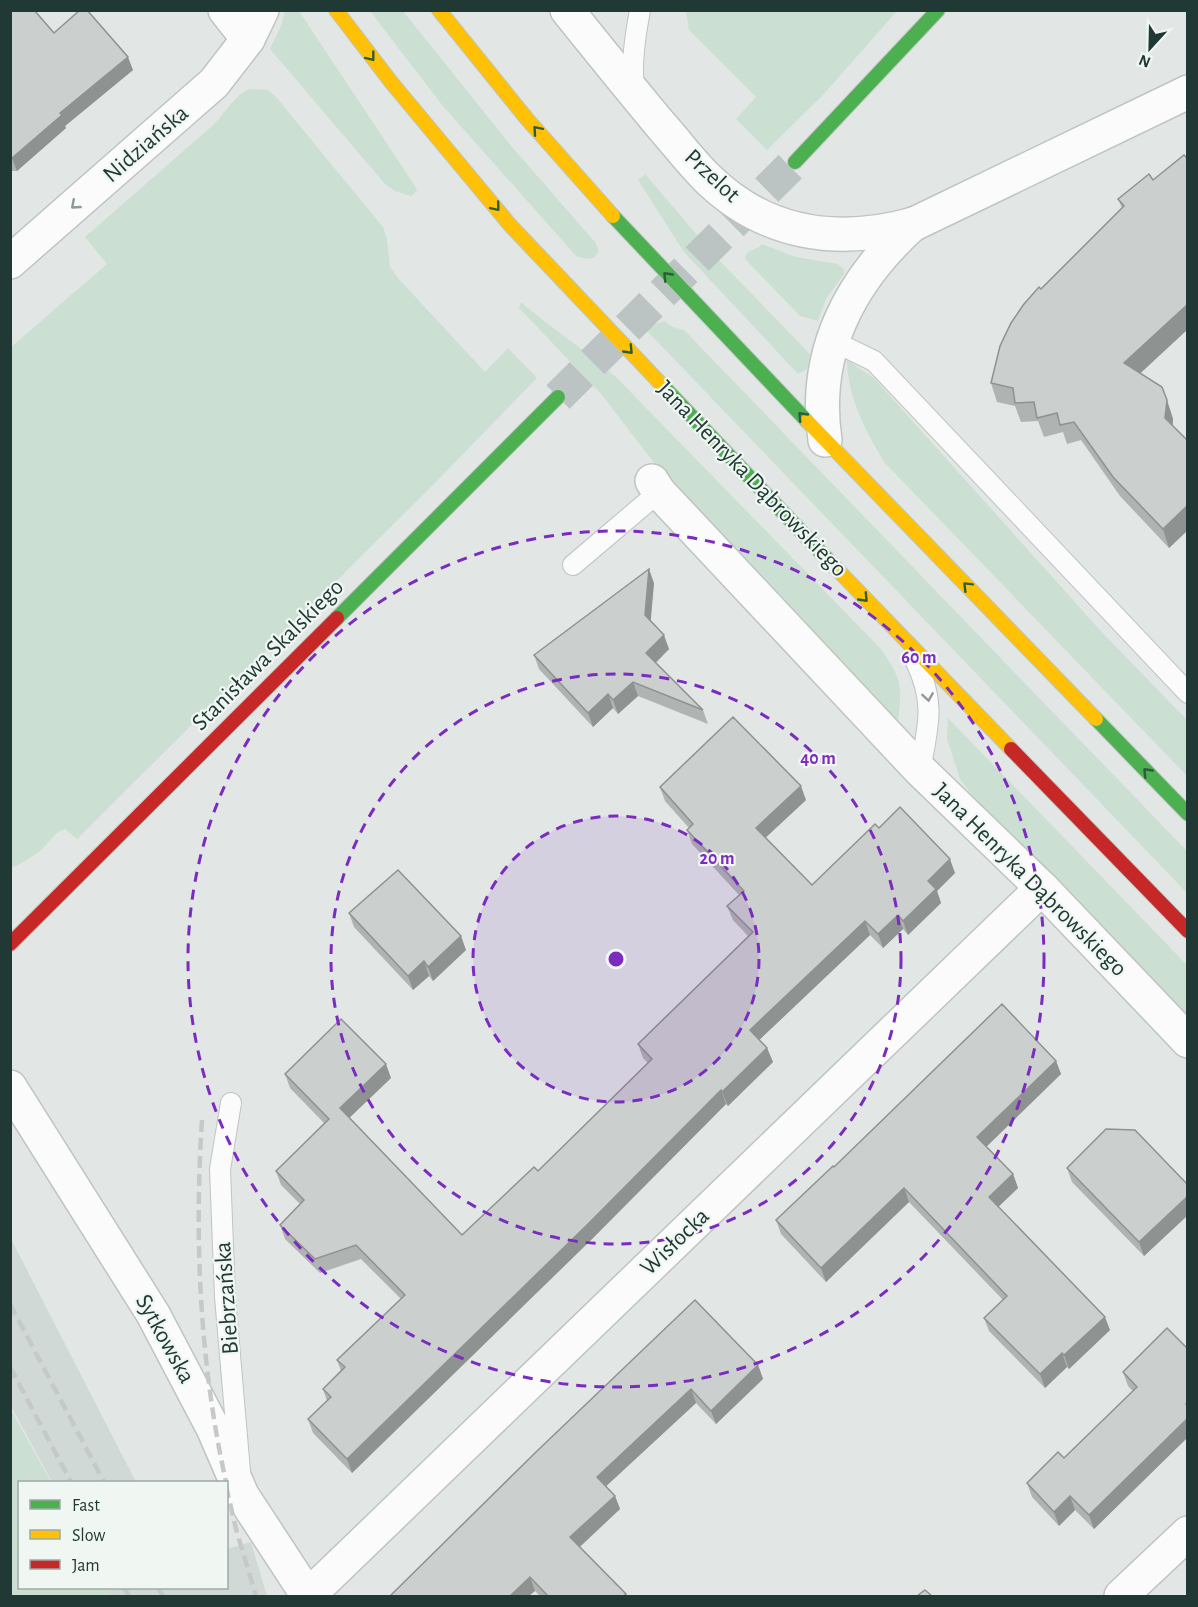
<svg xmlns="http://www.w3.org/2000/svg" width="1198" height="1607" font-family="'Alegreya Sans',sans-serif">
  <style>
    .built { fill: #d0d9d5 }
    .green { fill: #cbe0d2 }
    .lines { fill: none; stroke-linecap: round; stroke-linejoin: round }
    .secondary-tunnel { stroke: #bbc4c2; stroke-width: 33; stroke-dasharray: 33 16; stroke-linecap: butt }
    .lane-casing { stroke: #bfc4c2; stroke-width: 22 }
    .street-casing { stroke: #bfc4c2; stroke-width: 36 }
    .fast-casing { stroke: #bec5c2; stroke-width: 16 }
    .slow-casing { stroke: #bec5c2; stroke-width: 16 }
    .jam-casing { stroke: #bec5c2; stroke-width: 16 }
    .lane { stroke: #fbfbfb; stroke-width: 20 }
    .street { stroke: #fbfbfb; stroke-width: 33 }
    .fast { stroke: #4caf50; stroke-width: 14 }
    .slow { stroke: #ffc107; stroke-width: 14 }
    .jam { stroke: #c62828; stroke-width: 14 }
    .rail { stroke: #c6c9c8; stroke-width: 4.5; stroke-dasharray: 12 6; stroke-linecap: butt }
    .wall { fill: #afb3b1 }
    .shaded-wall { fill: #8e9290 }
    .building { fill: #cbd0ce; stroke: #8e9290; stroke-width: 1.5 }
    .oneway { stroke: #2e5c3c }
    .oneway2 { stroke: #8e9a98 }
    .ring { fill: none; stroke: #7b2cbf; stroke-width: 3; stroke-dasharray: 10 8 }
    .labels { text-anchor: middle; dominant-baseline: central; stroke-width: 4.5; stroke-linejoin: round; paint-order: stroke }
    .street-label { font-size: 24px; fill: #213934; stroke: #f0f7f3 }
    .centre { fill: #7b2cbf; stroke: #f0f7f3; stroke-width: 3 }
    .ring-label { font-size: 18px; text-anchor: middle; font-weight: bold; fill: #7b2cbf; stroke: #f0f7f3; stroke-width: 4.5; stroke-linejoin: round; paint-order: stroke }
  </style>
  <rect width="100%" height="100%" fill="#e2e7e5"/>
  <!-- built -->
  <g class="built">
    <path d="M10 1239H11L136 1482H52L11 1406Z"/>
    <path d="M251 1542 267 1596H110L105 1588H226L227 1549Z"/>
  </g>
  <!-- green -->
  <g class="green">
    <path d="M285 11H299L415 186 417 191 411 196 395 191 385 184 270 49 281 26Z"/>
    <path d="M370 11H403L512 147 595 242 599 251 594 258 586 259 576 256 442 105Z"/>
    <path d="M686 11V10L897 11 823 95 767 150 736 119 756 97 689 30Z"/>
    <path d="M250 89 268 90 276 97 383 227 387 239 390 267 398 278 485 372 508 348 537 378 436 482 77 839 65 829C54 832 48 844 40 851 31 858 21 864 11 868V347L107 264 85 237 212 126C222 117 238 91 250 89Z"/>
    <path d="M645 174 716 257 808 352 810 355 807 369 798 374 684 252 638 180Z"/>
    <path d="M762 244 796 257 838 264 844 269V274L826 299 818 321 800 316 746 260 745 256C749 249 757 250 762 244Z"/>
    <path d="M521 302C552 330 589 351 619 380L881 649C903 682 902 684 898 723L671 485 602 395 519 308Z"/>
    <path d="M664 321 673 327 684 330 1187 851V893L647 331 648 327Z"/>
    <path d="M847 360 874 378 1099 629 1187 720V776L884 462C865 429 848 399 847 360Z"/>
    <path d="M948 718 1187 965V1028L991 822 960 779 947 739Z"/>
    <path d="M10 1408 51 1482H20V1588H105L110 1596H11Z"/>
  </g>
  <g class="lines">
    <!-- secondary-tunnel -->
    <path class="secondary-tunnel" d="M558 397 795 162"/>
    <defs>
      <g id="lane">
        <path d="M634 91C631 64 635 37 640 10"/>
        <path d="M833 341 874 361 1188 693"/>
        <path d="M573 565 659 492"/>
        <path d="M916 662C936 704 928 726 920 770"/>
        <path d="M231 1103 220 1169 225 1297 240 1471"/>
      </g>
      <g id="street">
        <path d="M225 10 248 39"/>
        <path d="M567 10C600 51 632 91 665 130 679 146 692 163 707 178 765 235 838 245 914 224L1188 92"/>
        <path d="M10 262 214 83 248 39 262 10"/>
        <path d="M825 440C812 353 850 281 913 224"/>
        <path d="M652 481 659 492 920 770 1042 888 1188 1041"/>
        <path d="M10 1087 153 1314 213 1428 242 1495 308 1596"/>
        <path d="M308 1596 1042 888"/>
        <path d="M1121 1596 1188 1533"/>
      </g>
      <g id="fast">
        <path d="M795 162 938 10"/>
        <path d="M613 216 807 421"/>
        <path d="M662 385 831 563"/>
        <path d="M337 618 558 397"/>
        <path d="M1096 719 1188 814"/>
      </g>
      <g id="slow">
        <path d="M336 10 391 82 510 225 662 385"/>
        <path d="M439 10 527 119 613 216"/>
        <path d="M807 421 1096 719"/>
        <path d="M831 563 1011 749"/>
      </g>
      <g id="jam">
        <path d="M1011 749 1188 931"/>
        <path d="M10 944 337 618"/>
      </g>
    </defs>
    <!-- lane casing -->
    <use href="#lane" class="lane-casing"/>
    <!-- street casing -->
    <use href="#street" class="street-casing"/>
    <!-- fast casing -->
    <use href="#fast" class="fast-casing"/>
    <!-- slow casing -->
    <use href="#slow" class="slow-casing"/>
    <!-- jam casing -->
    <use href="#jam" class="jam-casing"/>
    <!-- lane -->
    <use href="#lane" class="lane"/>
    <!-- street -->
    <use href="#street" class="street"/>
    <!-- fast -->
    <use href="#fast" class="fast"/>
    <!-- slow -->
    <use href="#slow" class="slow"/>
    <!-- jam -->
    <use href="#jam" class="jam"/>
    <!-- rail -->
    <g class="rail">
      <path d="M202 1120C194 1240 200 1365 226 1482"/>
      <path d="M10 1304 104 1482"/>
      <path d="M10 1367 71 1482"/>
      <path d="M226 1486 236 1529 256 1596"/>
      <path d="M124 1588 129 1596"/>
      <path d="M158 1588 163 1596"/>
    </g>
  </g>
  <!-- wall -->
  <g class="wall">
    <path d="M10 10 54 33 133 70 65 126 66 128 17 171H10Z"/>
    <path d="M1188 159V329L1140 373 1162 387 1173 419V426L1188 441V530L1169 548 1120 496 1081 440 1067 444 1063 432 1044 437 1038 421 1021 422 1015 406 997 402 991 383 1041 289 1122 208 1118 199 1153 180Z"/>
    <path d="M654 583 650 621 669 649 656 663 703 710 708 724 638 696 618 714 613 708 593 727 539 669 534 655Z"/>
    <path d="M660 787 806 800 765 838 812 885 879 828 955 873 937 891 941 903 908 935 903 929 883 948 870 935 759 1040 767 1048 773 1062 728 1106 726 1104 594 1237 352 1473 313 1433 308 1419 327 1401 323 1389 341 1371 337 1360 401 1299 361 1259 320 1273 285 1239 280 1225 300 1204 281 1185 276 1171 324 1123 290 1088 285 1074 391 1078 349 1118 462 1235 538 1171 648 1063 643 1058 638 1044 748 936 733 920 727 906 739 895 692 844 687 830 689 828 665 801Z"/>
    <path d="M349 913 466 950 433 981 429 976 413 990 354 927Z"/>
    <path d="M1056 1061 1061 1074 986 1147 1013 1174 1018 1188 998 1207 1110 1330 1069 1369 1067 1367 1045 1388 989 1331 984 1318 1003 1300 909 1202 826 1282 781 1234 776 1220 834 1167Z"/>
    <path d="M1067 1168 1188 1185V1215L1144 1256 1072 1182Z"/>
    <path d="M695 1300 758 1365 763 1379 716 1424 696 1403 606 1486 615 1496 620 1509 580 1547 627 1596H540L535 1591 390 1596Z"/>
    <path d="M1188 1349V1437L1094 1529 1075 1510 1059 1526 1032 1497 1027 1483 1064 1458 1133 1391 1128 1386 1123 1372Z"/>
  </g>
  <!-- shaded-wall -->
  <g class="shaded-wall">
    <path d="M128 57 133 70 65 126 66 128 17 171 12 158 60 113Z"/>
    <path d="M1188 304V329L1131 382 1124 363Z"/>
    <path d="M1167 400 1173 419 1172 436 1165 418Z"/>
    <path d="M1188 505V530L1169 548 1163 529Z"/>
    <path d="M649 569 654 583 650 629 645 615Z"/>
    <path d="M664 635 669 649 651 667 646 653Z"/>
    <path d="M633 682 638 696 618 714 613 700Z"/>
    <path d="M608 694 613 708 593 727 588 713Z"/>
    <path d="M801 786 806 800 761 842 756 828Z"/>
    <path d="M950 859 955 873 937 891 941 903 908 935 903 921 928 881Z"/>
    <path d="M898 915 903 929 883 948 878 934Z"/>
    <path d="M865 921 870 935 755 1044 750 1030Z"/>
    <path d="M461 936 466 950 433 981 428 967Z"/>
    <path d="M424 961 429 976 413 990 408 976Z"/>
    <path d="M767 1048 773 1062 728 1106 722 1092Z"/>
    <path d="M1056 1061 1061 1074 982 1151 977 1137Z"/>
    <path d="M386 1064 391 1078 345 1122 340 1108Z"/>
    <path d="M721 1090 726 1104 594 1237 352 1473 347 1459Z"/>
    <path d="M1013 1174 1018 1188 994 1211 989 1197Z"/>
    <path d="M904 1188 909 1202 826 1282 821 1268Z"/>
    <path d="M1188 1196V1215L1144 1256 1139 1242Z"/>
    <path d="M1105 1317 1110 1330 1069 1369 1064 1355Z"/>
    <path d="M1062 1353 1067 1367 1045 1388 1040 1374Z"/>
    <path d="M758 1365 763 1379 716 1424 711 1411Z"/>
    <path d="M691 1389 696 1403 602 1490 597 1477Z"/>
    <path d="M1188 1418V1437L1094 1529 1089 1515Z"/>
    <path d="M615 1496 620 1509 575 1551 570 1537Z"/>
    <path d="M1070 1496 1075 1510 1059 1526 1054 1512Z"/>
    <path d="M530 1577 535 1591 529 1596H510Z"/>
  </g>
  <!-- building -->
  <g class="building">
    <path d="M10 10H34L54 33 80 10H87L128 57 60 113 62 115 12 158H10Z"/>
    <path d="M1184 155 1188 159V304L1124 363 1162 387 1167 400 1165 418 1188 441V505L1163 529 1113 477 1074 422 1060 425 1057 413 1037 418 1034 402 1015 403 1013 388 991 383 1000 346 1011 323 1024 304 1039 287 1041 289 1124 206 1118 199 1149 174 1153 180Z"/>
    <path d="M649 569 645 615 664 635 646 653 703 710 633 682 613 700 608 694 588 713 534 655Z"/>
    <path d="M733 717 801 786 756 828 812 885 875 824 879 828 900 807 950 859 928 881 936 889 903 921 898 915 878 934 865 921 750 1030 767 1048 722 1092 721 1090 589 1223 347 1459 308 1419 331 1397 323 1389 345 1367 337 1360 405 1295 356 1245 315 1259 280 1225 304 1200 276 1171 329 1119 285 1074 341 1019 386 1064 340 1108 462 1235 534 1167 538 1171 652 1059 638 1044 753 932 727 906 744 891 687 830 693 824 660 787Z"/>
    <path d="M398 870 461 936 428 967 424 961 408 976 349 913Z"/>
    <path d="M1002 1004 1056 1061 977 1137 1013 1174 989 1197 1105 1317 1064 1355 1062 1353 1040 1374 984 1318 1007 1296 904 1188 821 1268 776 1220 833 1166 834 1167Z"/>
    <path d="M1106 1129 1135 1130 1188 1185V1196L1139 1242 1067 1168Z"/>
    <path d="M695 1300 758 1365 711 1411 691 1389 597 1477 615 1496 570 1537 626 1594 623 1596H548L530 1577 510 1596H390L536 1452Z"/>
    <path d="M1167 1328 1188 1349V1403L1186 1404 1188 1405V1418L1089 1515 1070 1496 1054 1512 1027 1483 1058 1452 1064 1458 1137 1387 1123 1372Z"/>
    <path d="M925 1590 932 1596H917Z"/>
  </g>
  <!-- one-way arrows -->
  <defs><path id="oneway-chevron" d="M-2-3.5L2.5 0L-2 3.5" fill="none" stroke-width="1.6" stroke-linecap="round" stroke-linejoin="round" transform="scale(1.5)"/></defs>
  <g class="oneway">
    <use href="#oneway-chevron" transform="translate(371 57) rotate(52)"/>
    <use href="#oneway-chevron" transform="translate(537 130) rotate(-131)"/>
    <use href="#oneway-chevron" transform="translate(496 207) rotate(50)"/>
    <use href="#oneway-chevron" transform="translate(667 276) rotate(-134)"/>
    <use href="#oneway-chevron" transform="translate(629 350) rotate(46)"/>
    <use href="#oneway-chevron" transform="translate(802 416) rotate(-134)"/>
    <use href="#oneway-chevron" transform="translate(967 586) rotate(-135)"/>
    <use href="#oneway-chevron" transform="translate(864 598) rotate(46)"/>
    <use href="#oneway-chevron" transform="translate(1147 772) rotate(-134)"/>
  </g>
  <g class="oneway2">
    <use href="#oneway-chevron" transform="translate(75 205) rotate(139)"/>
    <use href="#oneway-chevron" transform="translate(928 697) rotate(81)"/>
  </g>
  <!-- distance rings -->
  <circle cx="616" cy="959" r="143" fill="#7b2cbf" fill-opacity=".12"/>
  <g class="ring">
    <circle cx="616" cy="959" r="143"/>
    <circle cx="616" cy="959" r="285"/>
    <circle cx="616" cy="959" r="428"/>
  </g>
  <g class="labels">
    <!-- street labels -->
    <g class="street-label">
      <text transform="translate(146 144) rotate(-41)">Nidziańska</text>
      <text transform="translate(712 176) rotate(43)">Przelot</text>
      <text transform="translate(752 479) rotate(46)">Jana Henryka Dąbrowskiego</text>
      <text transform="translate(268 655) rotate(-45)">Stanisława Skalskiego</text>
      <text transform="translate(1030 880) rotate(45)">Jana Henryka Dąbrowskiego</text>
      <text transform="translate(675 1242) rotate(-44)">Wisłocka</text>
      <text transform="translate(227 1298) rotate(-94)">Biebrzańska</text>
      <text transform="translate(165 1339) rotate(61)">Sytkowska</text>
    </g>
  </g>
  <circle cx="616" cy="959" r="9" class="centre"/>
  <g class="ring-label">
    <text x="919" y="663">60 m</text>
    <text x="818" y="764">40 m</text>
    <text x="717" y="864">20 m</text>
  </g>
  <!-- border -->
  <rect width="1198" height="1607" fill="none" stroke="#213934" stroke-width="24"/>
  <!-- legend -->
  <rect x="18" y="1481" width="210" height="108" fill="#f0f7f3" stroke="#9daba7" stroke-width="1.5"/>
  <rect x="30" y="1500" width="30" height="9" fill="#4caf50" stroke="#9daba7" stroke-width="1.5"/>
  <text x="72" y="1511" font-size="18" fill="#213934">Fast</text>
  <rect x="30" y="1530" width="30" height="9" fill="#ffc107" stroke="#9daba7" stroke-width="1.5"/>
  <text x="72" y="1541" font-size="18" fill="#213934">Slow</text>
  <rect x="30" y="1560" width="30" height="9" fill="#c62828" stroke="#9daba7" stroke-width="1.5"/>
  <text x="72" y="1571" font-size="18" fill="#213934">Jam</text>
  <!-- north arrow -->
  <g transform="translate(1150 48) rotate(202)" stroke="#f0f7f3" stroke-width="4.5" paint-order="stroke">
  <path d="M0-4.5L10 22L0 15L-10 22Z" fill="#213934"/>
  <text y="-9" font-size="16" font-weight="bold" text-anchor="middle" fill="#213934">N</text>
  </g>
</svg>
